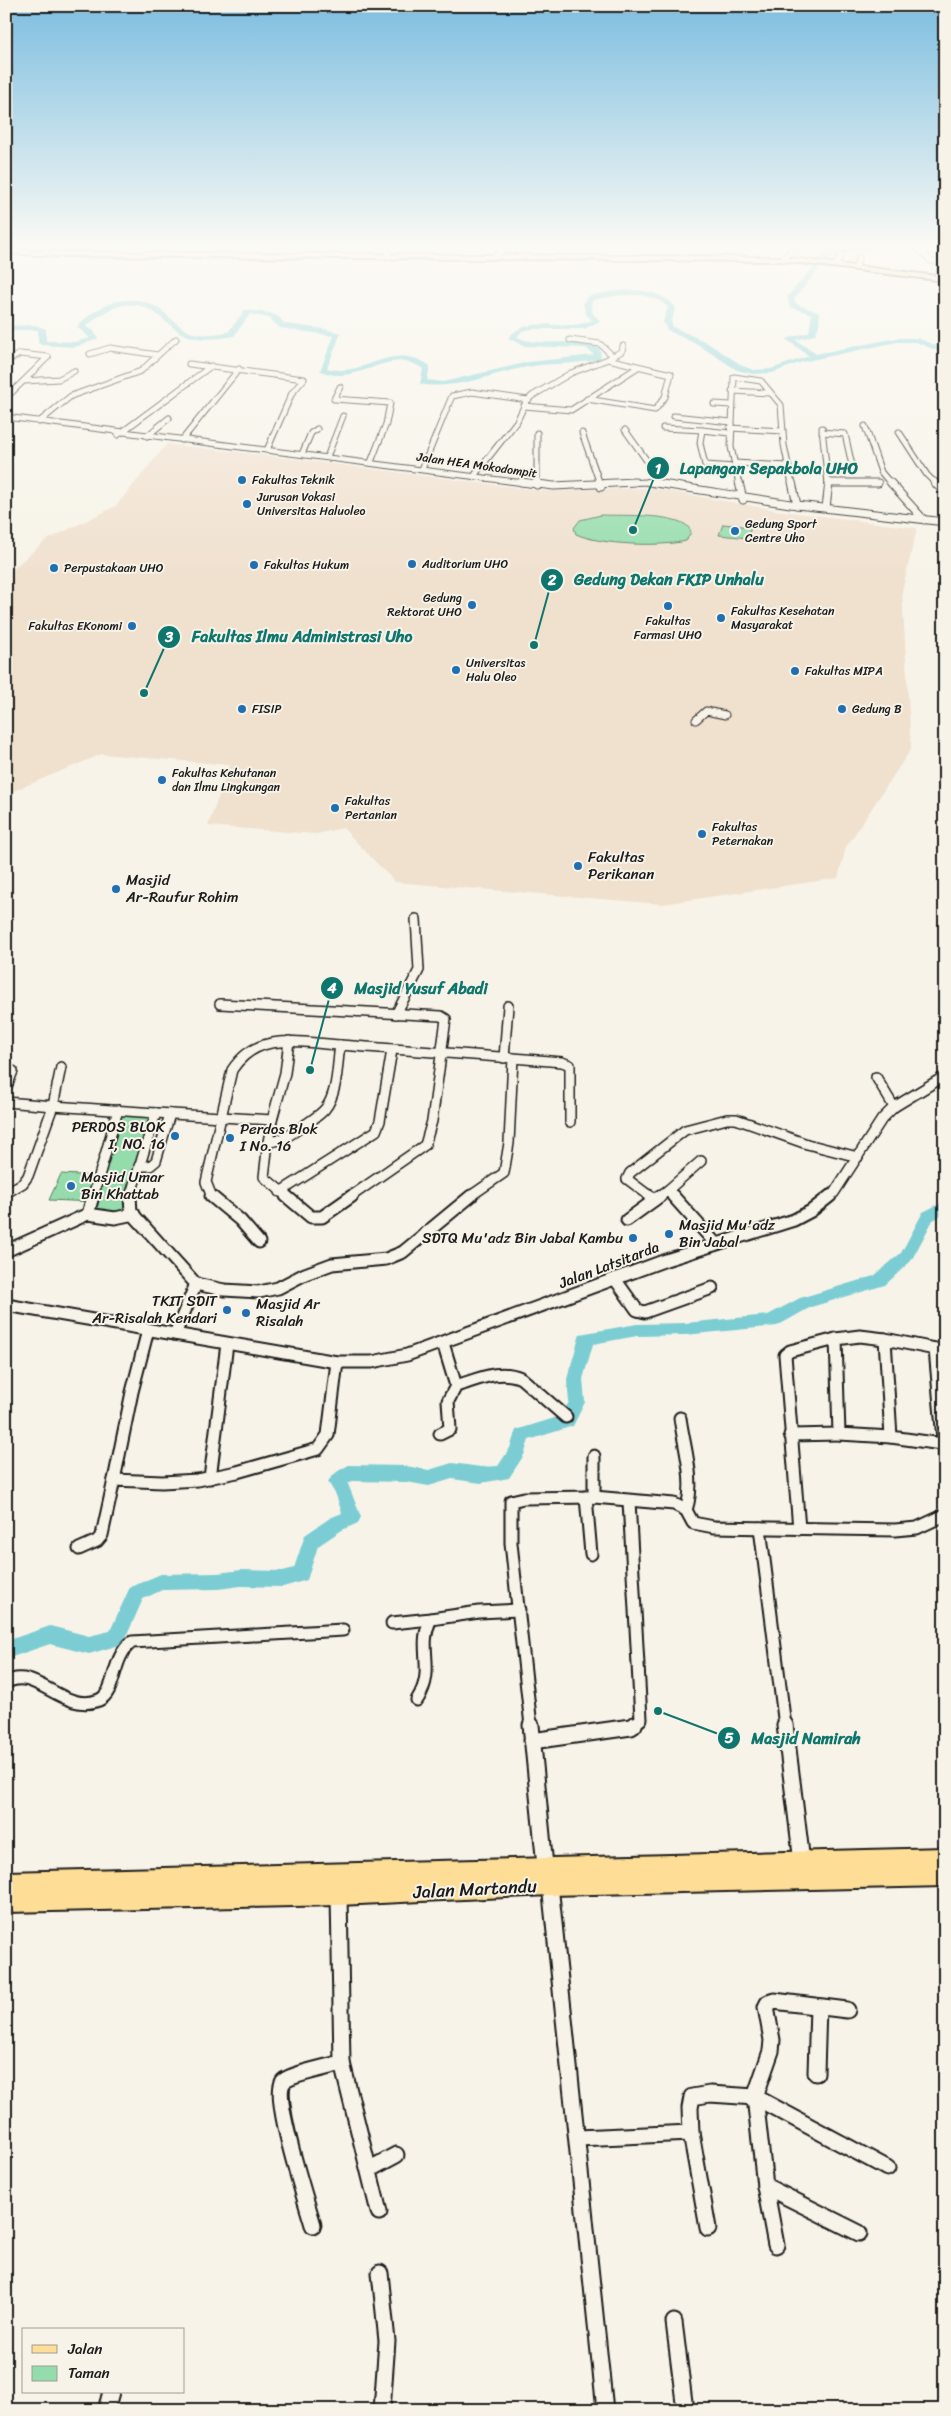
<svg xmlns="http://www.w3.org/2000/svg" width="951" height="2416" font-family="Sriracha,sans-serif">
  <style>
    .built { fill: #f0e0ce }
    .green { fill: #94dcab; stroke: #587c64 }
    .lines { fill: none; stroke-linecap: round; stroke-linejoin: round }
    .river { fill: #7ccdd3; fill-rule: evenodd }
    .minor-far4-casing { stroke: #1c1c1c; stroke-width: 7 }
    .minor-far3-casing { stroke: #1c1c1c; stroke-width: 9 }
    .minor-far2-casing { stroke: #1c1c1c; stroke-width: 12 }
    .minor-far1-casing { stroke: #1c1c1c; stroke-width: 15 }
    .minor-casing { stroke: #1c1c1c; stroke-width: 19 }
    .major-casing { stroke: #1c1c1c; stroke-width: 4 }
    .highway-casing { stroke: #1c1c1c; stroke-width: 4 }
    .minor-far4 { stroke: #f7f3e8; stroke-width: 5 }
    .minor-far3 { stroke: #f7f3e8; stroke-width: 7 }
    .minor-far2 { stroke: #f7f3e8; stroke-width: 9 }
    .minor-far1 { stroke: #f7f3e8; stroke-width: 11 }
    .minor { stroke: #f7f3e8; stroke-width: 15 }
    .major { fill: #fedd96; fill-rule: evenodd }
    .highway { fill: #fedd96; fill-rule: evenodd }
    .poi-dot { fill: #1f6fb2; stroke: #f7f3e8; stroke-width: 2 }
    .labels { text-anchor: middle; dominant-baseline: central; stroke-width: 4; stroke-linejoin: round; paint-order: stroke }
    .far-street-label { font-size: 12px; fill: #1c1c1c; stroke: #f7f3e8 }
    .far-poi-label { font-size: 12px; fill: #1c1c1c; stroke: #f7f3e8; text-anchor: start }
    .poi-label { font-size: 15px; fill: #1c1c1c; stroke: #f7f3e8; text-anchor: start }
    .street-label { font-size: 15px; fill: #1c1c1c; stroke: #f7f3e8 }
    .near-street-label { font-size: 18px; fill: #1c1c1c; stroke: #f7f3e8 }
    .leader { fill: none; stroke: #0f766e; stroke-width: 2 }
    .callout-dot { fill: #0f766e; stroke: #f7f3e8; stroke-width: 2 }
    .mark-label { font-size: 15px; text-anchor: middle; font-weight: bold; fill: #fff }
    .callout-label { font-size: 16px; text-anchor: middle; font-weight: bold; fill: #0f766e; stroke: #f7f3e8; stroke-width: 4; stroke-linejoin: round; paint-order: stroke }
  </style>
  <rect width="100%" height="100%" fill="#f7f3e8"/>
  <filter id="ink" filterUnits="userSpaceOnUse"><feTurbulence type="fractalNoise" baseFrequency=".02" numOctaves="2"/><feDisplacementMap in="SourceGraphic" scale="10" xChannelSelector="R" yChannelSelector="G"/><feConvolveMatrix kernelMatrix="1 2 1 2 8 2 1 2 1" color-interpolation-filters="sRGB"/></filter>
  <g filter="url(#ink)">
    <!-- built -->
    <path class="built" d="M167 444 287 458 544 491 651 488 782 511 917 528 902 591 911 749 846 847 838 878 662 904 395 882 343 828 316 834 208 826 230 765 102 754 6 794V575L45 541 116 506Z"/>
    <!-- green -->
    <g class="green">
      <path d="M601 515C619 516 687 512 691 532L686 541C660 547 600 545 576 534L574 528 580 520Z"/>
      <path d="M723 524 751 527 748 538 719 535Z"/>
      <path d="M118 1110 155 1113 129 1214 97 1216 93 1202 49 1200 61 1174 99 1176Z"/>
    </g>
    <g class="lines">
      <!-- river -->
      <g class="river">
        <path d="M863 246H880L829 257 794 299 796 304 820 313 819 325 815 335 796 340 816 354 897 338H917L945 349V354L916 342H897L802 362 772 373 753 374 737 370 700 346 667 330 663 322 668 307C647 289 619 295 593 300L591 304 593 314 600 321 584 329H531L522 331 517 337C543 349 575 335 600 349L601 358C577 366 552 362 527 367 493 373 455 391 420 384L423 369C394 348 367 377 336 375 331 375 325 372 320 371L334 336 280 328 269 318 250 314 234 336C217 339 199 341 183 334 173 329 165 320 155 313 131 295 105 308 86 327L94 331 98 339 75 347 42 345 38 343V330H6V326L35 325 46 329V341L75 342 90 338 77 327C96 305 129 290 156 307 168 314 177 326 190 332 202 336 216 334 228 332L245 310 270 313 279 317 285 324 324 329 341 333 327 368C364 379 392 339 430 366L427 380 443 382 529 362 594 355 586 348 525 346 508 338C529 312 565 334 592 320L586 314 583 304 588 296C617 290 654 283 676 307L671 322 673 327 706 342 743 366 753 370 771 369 809 356 786 339 809 332 812 314 790 307 787 297 825 254Z"/>
        <path d="M945 1201V1214L933 1220 911 1261 885 1285 811 1307 777 1326 685 1335 637 1336 593 1344 583 1379 585 1402 573 1426 529 1440 524 1455 509 1478 481 1483 452 1479 429 1486 406 1482 352 1481 348 1484 361 1517 358 1523 342 1530 318 1546 307 1580 283 1587 241 1586 218 1589 162 1590 143 1599 123 1644 89 1654 50 1644 6 1659V1641L50 1626 89 1636 110 1631 130 1587 161 1574 218 1573 241 1570 283 1571 294 1568 305 1535 330 1518 342 1513 336 1495 328 1482C332 1474 341 1469 349 1465L406 1466 429 1470 452 1463 481 1467 498 1466 510 1448 516 1430 561 1416 569 1402 567 1379 580 1334 637 1324 685 1323 768 1315 800 1298 874 1276 901 1253 923 1212Z"/>
      </g>
      <defs>
        <g id="minor-far4">
          <path d="M386 246 389 256"/>
          <path d="M846 246 849 247"/>
          <path d="M916 246 931 261 942 263 937 278"/>
          <path d="M920 251H945"/>
          <path d="M495 256 508 246"/>
          <path d="M783 259 796 246"/>
          <path d="M837 264 841 254"/>
          <path d="M856 267 859 257"/>
          <path d="M570 340 600 344 612 355"/>
          <path d="M158 355 176 339"/>
          <path d="M6 361 20 354 48 357"/>
          <path d="M189 364 304 379 292 393 267 450"/>
          <path d="M25 381 59 379 74 371"/>
          <path d="M340 387 334 399 390 403 386 424 371 462"/>
          <path d="M732 391 770 393"/>
          <path d="M6 398 48 357"/>
          <path d="M587 399 655 410 665 397 671 374 608 359"/>
          <path d="M714 404 731 405"/>
          <path d="M524 406 571 410 638 367"/>
          <path d="M674 416 731 422"/>
          <path d="M6 417 532 484"/>
          <path d="M39 422 71 396 141 371 158 355 110 348 90 354"/>
          <path d="M865 426 881 472 891 484"/>
          <path d="M663 428 702 430"/>
          <path d="M730 428 783 431"/>
          <path d="M822 428 828 484"/>
          <path d="M625 430 647 461 657 483"/>
          <path d="M822 432 845 434 853 470 829 471"/>
          <path d="M899 432 927 475 936 484"/>
          <path d="M537 433V484"/>
          <path d="M582 433 600 484"/>
          <path d="M730 433 702 430 700 443 705 465 736 467"/>
          <path d="M118 435 211 366"/>
          <path d="M147 436 169 418"/>
          <path d="M182 440 239 369"/>
          <path d="M302 454 311 433 317 429"/>
          <path d="M327 457 343 416"/>
          <path d="M735 463 788 466"/>
          <path d="M422 469 452 396 472 392 528 400"/>
          <path d="M474 476 517 421 526 402 532 396 571 373 608 359 622 351 623 346"/>
          <path d="M830 483H878"/>
          <path d="M606 484 646 482 657 484"/>
          <path d="M739 484 731 447 734 377 761 381 781 405 784 445 792 484"/>
        </g>
        <g id="minor-far3">
          <path d="M521 482 554 486 635 482"/>
          <path d="M537 482V485"/>
          <path d="M599 482 601 487"/>
          <path d="M649 482 797 505 945 522"/>
          <path d="M739 482 743 500"/>
          <path d="M792 482 797 505"/>
          <path d="M890 482 924 520"/>
          <path d="M934 482 945 493"/>
          <path d="M830 483H878"/>
          <path d="M826 508 829 482"/>
          <path d="M696 720 706 711 725 715"/>
        </g>
        <g id="minor-far2">
          <path d="M220 1004 441 1016 446 1019 432 1121 425 1145 350 1197"/>
          <path d="M396 1014 419 970 416 919"/>
          <path d="M504 1058 508 1006"/>
          <path d="M513 1058 562 1062 570 1065V1122"/>
          <path d="M876 1077 894 1107"/>
          <path d="M6 1089 13 1071"/>
          <path d="M6 1102 53 1106 61 1067"/>
          <path d="M156 1113 272 1120 268 1142C282 1141 292 1134 303 1126 310 1121 319 1116 325 1109 338 1093 337 1065 340 1045L513 1058 509 1143 504 1173 469 1197"/>
          <path d="M272 1120 285 1073 289 1041"/>
          <path d="M268 1142 264 1177 288 1197"/>
          <path d="M139 1166H150L156 1161 170 1114"/>
          <path d="M280 1192 376 1131 380 1121 392 1050"/>
          <path d="M6 1193 23 1183 28 1176 53 1106 156 1113"/>
          <path d="M93 1197 118 1110"/>
          <path d="M130 1197 156 1113"/>
          <path d="M212 1197 206 1182 232 1070C258 1030 299 1043 340 1045"/>
          <path d="M651 1197 627 1179 630 1173 685 1130 727 1119H736L807 1144 858 1157"/>
          <path d="M658 1197 668 1190"/>
          <path d="M675 1197 668 1190 701 1161"/>
          <path d="M828 1197 834 1193 882 1119 894 1107 945 1076"/>
        </g>
        <g id="minor-far1">
          <path d="M130 1196 131 1212 196 1284 224 1290 259 1292 278 1288 305 1274 332 1264 386 1259 403 1252 471 1196"/>
          <path d="M211 1196 240 1220 259 1242"/>
          <path d="M286 1196 311 1217H322L352 1196"/>
          <path d="M649 1196 654 1200"/>
          <path d="M673 1196 716 1244"/>
          <path d="M88 1214 115 1218 134 1214"/>
          <path d="M627 1220 660 1196"/>
          <path d="M6 1251 88 1214 93 1196"/>
          <path d="M615 1279 637 1310 645 1312 712 1288"/>
          <path d="M6 1305 337 1362H372L407 1355 666 1260 794 1220 811 1211 830 1196"/>
          <path d="M175 1334 196 1284"/>
          <path d="M885 1339 860 1336 836 1339 839 1434 891 1437"/>
          <path d="M443 1343 456 1386"/>
          <path d="M935 1349 885 1339 891 1437 942 1444"/>
          <path d="M945 1351 935 1349 945 1462"/>
          <path d="M680 1418C684 1447 696 1482 686 1510"/>
          <path d="M440 1434 450 1429 448 1401 456 1386C477 1380 499 1368 521 1378L566 1417"/>
          <path d="M790 1435 839 1434"/>
          <path d="M594 1456V1497"/>
          <path d="M210 1478 227 1344"/>
          <path d="M114 1480 132 1392 148 1330"/>
          <path d="M586 1497 591 1554"/>
          <path d="M629 1501 641 1719 632 1726"/>
          <path d="M760 1528 785 1726"/>
          <path d="M799 1529 785 1355 790 1351 836 1339"/>
          <path d="M79 1549 97 1541 102 1535 114 1480 162 1482 198 1480 237 1472 318 1449 328 1435 337 1362"/>
          <path d="M392 1623 431 1619"/>
          <path d="M6 1683C34 1664 64 1715 99 1700 117 1692 111 1657 132 1642L343 1630"/>
          <path d="M417 1700C437 1669 416 1648 431 1619L479 1612 519 1610"/>
          <path d="M531 1726 511 1543V1501L524 1498 594 1497 674 1504 686 1510 693 1523 714 1527 895 1530 917 1528 945 1515"/>
        </g>
        <g id="minor">
          <path d="M531 1725 545 1866"/>
          <path d="M785 1725 802 1862"/>
          <path d="M532 1741 631 1727 634 1725"/>
          <path d="M550 1885 605 2410"/>
          <path d="M339 1895 342 2063 379 2212"/>
          <path d="M816 2073 818 2007"/>
          <path d="M691 2133 708 2228"/>
          <path d="M578 2138 691 2133 690 2108 692 2097 710 2094 755 2097 887 2168"/>
          <path d="M370 2169 396 2155"/>
          <path d="M765 2186 859 2233"/>
          <path d="M313 2225C307 2204 271 2094 284 2081 290 2075 331 2066 342 2063"/>
          <path d="M776 2245 765 2186 755 2097 771 2051 772 2040 766 2007 768 2003 774 2001 847 2010"/>
          <path d="M380 2273 387 2341 382 2410"/>
          <path d="M674 2322 685 2410"/>
          <path d="M106 2410 111 2392"/>
        </g>
        <path id="major" d="M6 249 56 252 783 257 945 277V281L783 261 56 256 6 253Z"/>
        <path id="highway" d="M945 1848V1886L550 1895 339 1905 6 1912V1872Z"/>
      </defs>
      <!-- minor-far4 casing -->
      <use href="#minor-far4" class="minor-far4-casing"/>
      <!-- minor-far3 casing -->
      <use href="#minor-far3" class="minor-far3-casing"/>
      <!-- minor-far2 casing -->
      <use href="#minor-far2" class="minor-far2-casing"/>
      <!-- minor-far1 casing -->
      <use href="#minor-far1" class="minor-far1-casing"/>
      <!-- minor casing -->
      <use href="#minor" class="minor-casing"/>
      <!-- major casing -->
      <use href="#major" class="major-casing"/>
      <!-- highway casing -->
      <use href="#highway" class="highway-casing"/>
      <!-- minor-far4 -->
      <use href="#minor-far4" class="minor-far4"/>
      <!-- minor-far3 -->
      <use href="#minor-far3" class="minor-far3"/>
      <!-- minor-far2 -->
      <use href="#minor-far2" class="minor-far2"/>
      <!-- minor-far1 -->
      <use href="#minor-far1" class="minor-far1"/>
      <!-- minor -->
      <use href="#minor" class="minor"/>
      <!-- major -->
      <use href="#major" class="major"/>
      <!-- highway -->
      <use href="#highway" class="highway"/>
    </g>
  </g>
  <!-- sky -->
  <linearGradient id="sky" x2="0" y2="1"><stop stop-color="#7dbee0"/><stop offset="0.42" stop-color="#fbfaf5"/><stop offset="1" stop-color="#fbfaf5" stop-opacity="0"/></linearGradient>
  <rect width="951" height="585" fill="url(#sky)"/>
  <!-- markers -->
  <g class="poi-dot">
    <circle cx="242" cy="480" r="5"/>
    <circle cx="247" cy="504" r="5"/>
    <circle cx="735" cy="531" r="5"/>
    <circle cx="412" cy="564" r="5"/>
    <circle cx="254" cy="565" r="5"/>
    <circle cx="54" cy="568" r="5"/>
    <circle cx="472" cy="605" r="5"/>
    <circle cx="668" cy="606" r="5"/>
    <circle cx="721" cy="618" r="5"/>
    <circle cx="132" cy="626" r="5"/>
    <circle cx="456" cy="670" r="5"/>
    <circle cx="795" cy="671" r="5"/>
    <circle cx="242" cy="709" r="5"/>
    <circle cx="842" cy="709" r="5"/>
    <circle cx="162" cy="780" r="5"/>
    <circle cx="335" cy="808" r="5"/>
    <circle cx="702" cy="834" r="5"/>
    <circle cx="578" cy="866" r="5"/>
    <circle cx="116" cy="889" r="5"/>
    <circle cx="175" cy="1136" r="5"/>
    <circle cx="230" cy="1138" r="5"/>
    <circle cx="71" cy="1186" r="5"/>
    <circle cx="669" cy="1234" r="5"/>
    <circle cx="633" cy="1238" r="5"/>
    <circle cx="227" cy="1310" r="5"/>
    <circle cx="246" cy="1313" r="5"/>
  </g>
  <g class="labels">
    <!-- far-street labels -->
    <g class="far-street-label">
      <text transform="translate(477 465) rotate(8)">Jalan HEA Mokodompit</text>
    </g>
    <!-- far-poi labels -->
    <g class="far-poi-label">
      <text x="252" y="480">Fakultas Teknik</text>
      <text x="257" y="497">Jurusan Vokasi<tspan x="257" dy="14">Universitas Haluoleo</tspan></text>
      <text x="745" y="524">Gedung Sport<tspan x="745" dy="14">Centre Uho</tspan></text>
      <text x="422" y="564">Auditorium UHO</text>
      <text x="264" y="565">Fakultas Hukum</text>
      <text x="64" y="568">Perpustakaan UHO</text>
      <text x="462" y="598" text-anchor="end">Gedung<tspan x="462" dy="14">Rektorat UHO</tspan></text>
      <text x="731" y="611">Fakultas Kesehatan<tspan x="731" dy="14">Masyarakat</tspan></text>
      <text x="668" y="621" text-anchor="middle">Fakultas<tspan x="668" dy="14">Farmasi UHO</tspan></text>
      <text x="122" y="626" text-anchor="end">Fakultas EKonomi</text>
      <text x="466" y="663">Universitas<tspan x="466" dy="14">Halu Oleo</tspan></text>
      <text x="805" y="671">Fakultas MIPA</text>
      <text x="252" y="709">FISIP</text>
      <text x="852" y="709">Gedung B</text>
      <text x="172" y="773">Fakultas Kehutanan<tspan x="172" dy="14">dan Ilmu Lingkungan</tspan></text>
      <text x="345" y="801">Fakultas<tspan x="345" dy="14">Pertanian</tspan></text>
      <text x="712" y="827">Fakultas<tspan x="712" dy="14">Peternakan</tspan></text>
    </g>
    <!-- poi labels -->
    <g class="poi-label">
      <text x="588" y="857">Fakultas<tspan x="588" dy="17">Perikanan</tspan></text>
      <text x="126" y="880">Masjid<tspan x="126" dy="17">Ar-Raufur Rohim</tspan></text>
      <text x="165" y="1127" text-anchor="end">PERDOS BLOK<tspan x="165" dy="17">I, NO. 16</tspan></text>
      <text x="240" y="1129">Perdos Blok<tspan x="240" dy="17">I No. 16</tspan></text>
      <text x="81" y="1177">Masjid Umar<tspan x="81" dy="17">Bin Khattab</tspan></text>
      <text x="679" y="1225">Masjid Mu'adz<tspan x="679" dy="17">Bin Jabal</tspan></text>
      <text x="623" y="1238" text-anchor="end">SDTQ Mu'adz Bin Jabal Kambu</text>
      <text x="217" y="1301" text-anchor="end">TKIT SDIT<tspan x="217" dy="17">Ar-Risalah Kendari</tspan></text>
      <text x="256" y="1304">Masjid Ar<tspan x="256" dy="17">Risalah</tspan></text>
    </g>
    <!-- street labels -->
    <g class="street-label">
      <text transform="translate(609 1265) rotate(-21)">Jalan Latsitarda</text>
    </g>
    <!-- near-street labels -->
    <g class="near-street-label">
      <text transform="translate(475 1889) rotate(-3)">Jalan Martandu</text>
    </g>
  </g>
  <!-- callouts -->
  <path class="leader" d="M633 530L658 468M534 645L552 580M144 693L169 637M310 1070L332 988M658 1711L729 1738"/>
  <g class="callout-dot">
    <circle cx="633" cy="530" r="5"/>
    <circle cx="534" cy="645" r="5"/>
    <circle cx="144" cy="693" r="5"/>
    <circle cx="310" cy="1070" r="5"/>
    <circle cx="658" cy="1711" r="5"/>
    <circle cx="658" cy="468" r="12"/>
    <circle cx="552" cy="580" r="12"/>
    <circle cx="169" cy="637" r="12"/>
    <circle cx="332" cy="988" r="12"/>
    <circle cx="729" cy="1738" r="12"/>
  </g>
  <g class="mark-label">
    <text x="658" y="474">1</text>
    <text x="552" y="585">2</text>
    <text x="169" y="642">3</text>
    <text x="332" y="993">4</text>
    <text x="729" y="1743">5</text>
  </g>
  <g class="callout-label">
    <text x="769" y="474">Lapangan Sepakbola UHO</text>
    <text x="669" y="585">Gedung Dekan FKIP Unhalu</text>
    <text x="302" y="642">Fakultas Ilmu Administrasi Uho</text>
    <text x="421" y="994">Masjid Yusuf Abadi</text>
    <text x="806" y="1744">Masjid Namirah</text>
  </g>
  <!-- margin -->
  <rect width="951" height="2416" fill="none" stroke="#f7f3e8" stroke-width="25"/>
  <rect x="12" y="12" width="926" height="2391" fill="none" stroke="#1c1c1c" stroke-width="2" filter="url(#ink)"/>
  <!-- legend -->
  <rect x="22" y="2328" width="162" height="65" fill="#f7f3e8" stroke="#9f9d96"/>
  <rect x="32" y="2345" width="25" height="8" fill="#fedd96" stroke="#9f9d96"/>
  <text x="68" y="2354" font-size="15" fill="#1c1c1c">Jalan</text>
  <rect x="32" y="2366" width="25" height="15" fill="#94dcab" stroke="#9f9d96"/>
  <text x="68" y="2378" font-size="15" fill="#1c1c1c">Taman</text>
</svg>
